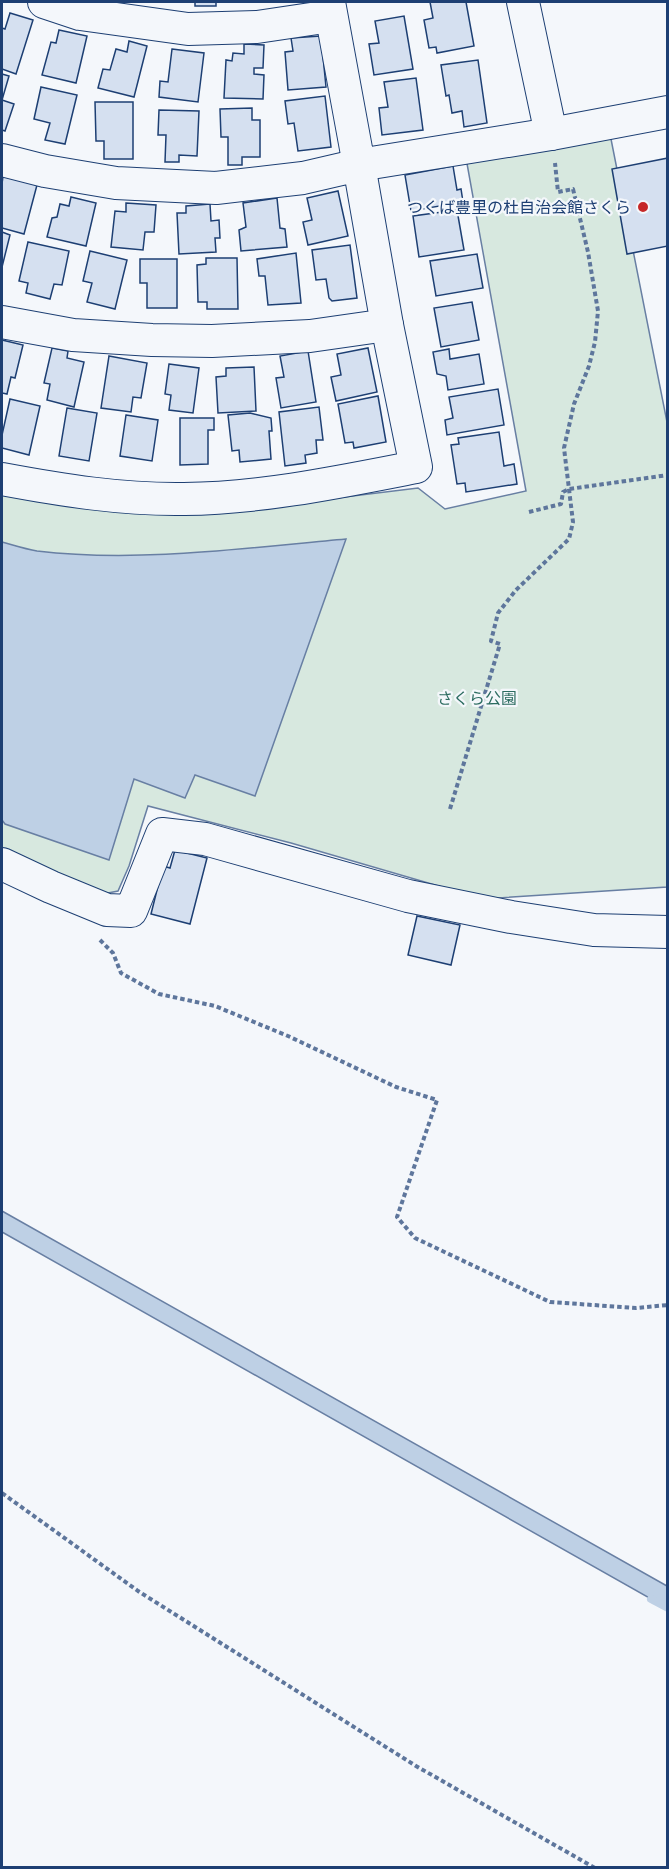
<svg xmlns="http://www.w3.org/2000/svg" width="669" height="1869" font-family="Inter,'Noto Sans JP',sans-serif">
  <style>
    .green { fill: #d7e8df; stroke: #687fa3; stroke-width: 1.5 }
    .water { fill: #bed0e5; stroke: #687fa3; stroke-width: 1.5 }
    .lines { fill: none; stroke-linecap: round; stroke-linejoin: round }
    .stream { stroke: #bed0e5; stroke-width: 8 }
    .building { fill: #d5e0f0; stroke: #1d3f73; stroke-width: 1.5 }
    .minor-casing { stroke: #1d3f73; stroke-width: 34 }
    .path { stroke: #5e769c; stroke-width: 4; stroke-dasharray: 4.5 3; stroke-linecap: butt }
    .minor { stroke: #f4f7fb; stroke-width: 32 }
    .poi-dot { fill: #c62828; stroke: #f4f7fb; stroke-width: 2 }
    .labels { text-anchor: middle; dominant-baseline: central; stroke-width: 4.5; stroke-linejoin: round; paint-order: stroke }
    .poi-label { font-size: 16px; fill: #1d3f73; stroke: #f4f7fb; text-anchor: end }
    .park-label { font-size: 16px; fill: #2c6c60; stroke: #f4f7fb }
  </style>
  <rect width="100%" height="100%" fill="#f4f7fb"/>
  <!-- green -->
  <path class="green" d="M610 134 667 422V887L483 899 291 843 148 806 129 866 118 891 103 894 2 852V490L287 504 418 488 445 509 526 491 466 158Z"/>
  <!-- water -->
  <g class="water">
    <path d="M346 539 255 796 195 775 185 798 134 779 109 860 5 824 2 820V542C13 545 25 549 37 551 137 563 246 548 346 539Z"/>
    <path d="M2 1211 667 1586V1608L2 1232Z"/>
  </g>
  <g class="lines">
    <!-- stream -->
    <path class="stream" d="M651 1599 668 1608"/>
  </g>
  <!-- building -->
  <g class="building">
    <rect x="195" y="2" width="21" height="4"/>
    <path d="M430 2H466L474 46 437 53 436 47 429 48 424 20 433 18Z"/>
    <path d="M10 13 33 20 16 74 2 69V28L5 29Z"/>
    <path d="M404 16 413 69 374 75 369 44 379 43 375 21Z"/>
    <path d="M59 30 87 36 76 83 42 75 51 42 56 43Z"/>
    <path d="M321 36 326 87 288 90 285 52 293 51 291 38Z"/>
    <path d="M129 41 147 46 134 97 98 88 103 69 110 70 116 49 127 52Z"/>
    <path d="M244 44 264 45 263 68H254V74L264 75 263 99 224 98 226 60 232 61 233 53 244 54Z"/>
    <path d="M172 49 204 53 198 102 159 97 160 81 168 82Z"/>
    <path d="M478 60 487 123 464 127 462 111 452 113 449 95 446 96 441 65Z"/>
    <path d="M2 74 9 76 2 100 14 104 5 131 2 130Z"/>
    <path d="M416 78 423 130 382 135 379 108 388 107 384 82Z"/>
    <path d="M41 87 77 95 65 144 45 140 50 123 34 119Z"/>
    <path d="M325 96 331 147 298 151 294 123 288 124 285 101Z"/>
    <path d="M95 102H133V159H104V141H96Z"/>
    <path d="M252 108V120H260V157H242V165H228V137H221L220 109Z"/>
    <path d="M159 110 199 111 197 156 179 155V162H165L166 135H158Z"/>
    <path d="M668 158V246L627 254 612 169Z"/>
    <path d="M453 166 457 190 461 189 463 202 411 211 405 175Z"/>
    <path d="M3 176 37 185 24 234 2 228V184Z"/>
    <path d="M338 191 348 236 308 245 303 222 312 220 307 198Z"/>
    <path d="M71 197 96 203 86 246 47 237 52 218 57 217 60 204 69 206Z"/>
    <path d="M277 198 280 228 285 229 287 247 241 251 239 230 246 227 243 203Z"/>
    <path d="M126 203 156 205 154 232H145L143 250 111 247 115 211 126 212Z"/>
    <path d="M210 204 211 221 219 220 220 238H215L216 252 179 254 177 213H186V206Z"/>
    <path d="M457 210 464 250 419 257 413 216Z"/>
    <path d="M2 232 10 235 2 267Z"/>
    <path d="M28 242 69 251 62 285 54 284 50 299 26 293 28 283 19 281Z"/>
    <path d="M350 245 357 298 332 301 329 298 326 279 316 280 312 250Z"/>
    <path d="M90 251 127 260 115 309 87 302 92 283 83 281Z"/>
    <path d="M296 253 301 303 268 305 265 276H259L257 259Z"/>
    <path d="M477 254 483 288 436 296 430 261Z"/>
    <path d="M206 258H237L238 309H207V302H198L197 265 206 264Z"/>
    <path d="M140 259H177V308H147V283H140Z"/>
    <path d="M472 302 479 340 441 347 434 308Z"/>
    <path d="M2 340 23 345 15 378 11 377 7 394 2 393Z"/>
    <path d="M52 348 68 351 67 358 84 362 74 407 47 400 50 384 44 383Z"/>
    <path d="M368 348 377 392 336 401 331 377 341 375 337 354Z"/>
    <path d="M449 349 450 359 479 354 484 384 448 390 446 376 437 374 433 352Z"/>
    <path d="M308 351 316 402 281 408 276 378 284 377 280 356Z"/>
    <path d="M109 356 147 363 141 398 133 397 131 412 101 408Z"/>
    <path d="M169 364 199 368 193 413 169 410 171 395 165 394Z"/>
    <path d="M254 367 256 411 218 413 216 377 226 376V368Z"/>
    <path d="M498 389 504 425 447 435 445 420 453 418 449 397Z"/>
    <path d="M378 396 386 442 354 448 353 442 345 443 338 404Z"/>
    <path d="M10 399 40 406 29 455 2 448V435Z"/>
    <path d="M319 407 323 440H316L317 453 305 455 306 463 285 466 279 412Z"/>
    <path d="M67 408 97 413 89 461 59 456Z"/>
    <path d="M250 413 271 418 272 431H269L271 459 240 462 239 450 232 451 228 415Z"/>
    <path d="M126 415 158 420 152 461 120 456Z"/>
    <path d="M180 418H214V430H208V464L180 465Z"/>
    <path d="M499 432 504 466 514 464 517 484 466 492 465 483 457 484 451 445 459 444 458 438Z"/>
    <path d="M175 850 207 858 190 924 151 914 163 866 170 868Z"/>
    <path d="M417 916 460 925 451 965 408 955Z"/>
  </g>
  <g class="lines">
    <defs>
      <g id="minor">
        <path d="M44 2 80 14 188 29 257 27 331 16"/>
        <path d="M329 2 359 165 551 134 668 112"/>
        <path d="M523 2 551 134"/>
        <path d="M2 160 45 171 116 183 216 188 303 178 359 165 387 325 310 336 212 341 152 340 73 335 2 322"/>
        <path d="M2 479C61 490 123 500 184 499 263 498 339 482 416 467L387 325"/>
        <path d="M2 864 51 887 107 910 131 911 162 834 205 839 408 896 511 917 594 930 668 932"/>
      </g>
    </defs>
    <!-- minor casing -->
    <use href="#minor" class="minor-casing"/>
    <!-- path -->
    <g class="path">
      <path d="M529 512 561 504 563 492 569 489 668 475"/>
      <path d="M450 809 500 644 491 641 498 613 516 590 569 539 573 522 564 448 574 404 589 366 595 342 598 311 588 252 573 189 558 192 555 163"/>
      <path d="M100 940 113 953 121 973 159 994 215 1006 288 1036 396 1087 437 1100 397 1217 415 1238 550 1302 636 1308 668 1305"/>
      <path d="M2 1493 138 1591 416 1766 595 1868"/>
    </g>
    <!-- minor -->
    <use href="#minor" class="minor"/>
  </g>
  <!-- markers -->
  <circle class="poi-dot" cx="643" cy="207" r="6"/>
  <g class="labels">
    <!-- poi labels -->
    <g class="poi-label">
      <text x="631" y="207">つくば豊里の杜自治会館さくら</text>
    </g>
    <!-- park labels -->
    <g class="park-label">
      <text x="477" y="698">さくら公園</text>
    </g>
  </g>
  <!-- border -->
  <rect width="669" height="1869" fill="none" stroke="#1d3f73" stroke-width="6"/>
</svg>
